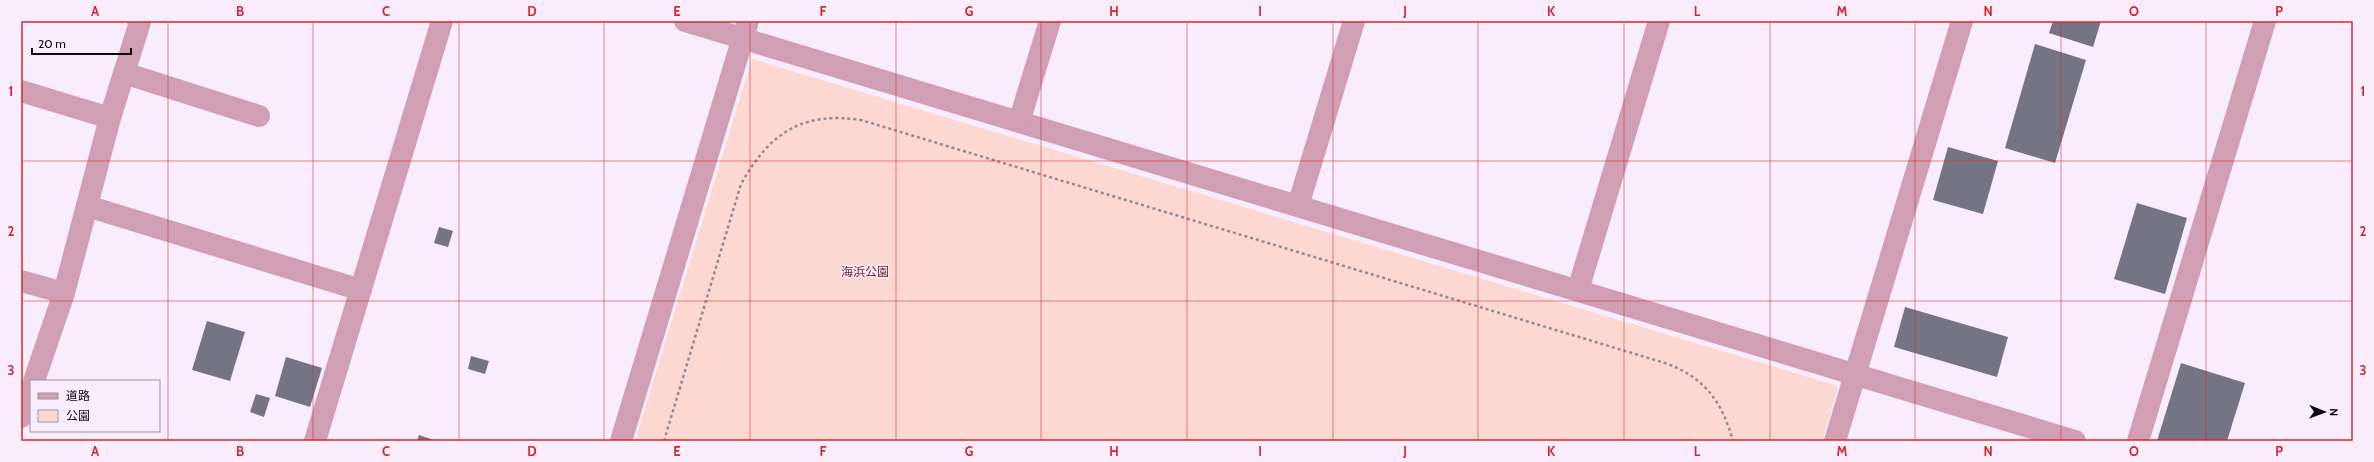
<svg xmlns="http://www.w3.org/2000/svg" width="2374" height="462" font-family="Cabin,'Noto Sans JP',sans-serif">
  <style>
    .green { fill: #fdd7d2 }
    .building { fill: #747484 }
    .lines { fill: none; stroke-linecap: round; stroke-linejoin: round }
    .path { stroke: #938a95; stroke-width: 2.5; stroke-dasharray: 3 3; stroke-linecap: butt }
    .minor { stroke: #d09fb3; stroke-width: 22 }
    .grid { fill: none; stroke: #d62828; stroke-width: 1; stroke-opacity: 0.55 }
    .labels { text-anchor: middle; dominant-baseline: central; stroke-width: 3; stroke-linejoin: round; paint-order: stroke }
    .park-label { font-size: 12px; fill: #6e211f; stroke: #f9ecfc }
    .neatline { fill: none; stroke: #d62828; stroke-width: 1.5 }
    .grid-label { font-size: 13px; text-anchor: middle; font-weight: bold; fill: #d62828 }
  </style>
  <rect width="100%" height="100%" fill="#f9ecfc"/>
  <!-- green -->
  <path class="green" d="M752 59 1838 386 1822 441H635Z"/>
  <!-- building -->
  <g class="building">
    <path d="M2053 21H2101L2093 47 2049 33Z"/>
    <path d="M2035 44 2086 60 2055 163 2005 148Z"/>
    <path d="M1948 147 1998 161 1983 214 1933 200Z"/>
    <path d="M2137 203 2187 218 2165 294 2114 279Z"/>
    <path d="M439 227 453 231 448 247 434 243Z"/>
    <path d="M1905 307 2008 337 1997 377 1894 347Z"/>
    <path d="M207 321 245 332 230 381 192 370Z"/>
    <path d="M471 356 489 361 485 374 468 369Z"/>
    <path d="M286 357 322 368 310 407 275 396Z"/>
    <path d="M2181 363 2245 383 2227 441H2157Z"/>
    <path d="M256 394 270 398 264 417 250 412Z"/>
    <path d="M419 435 437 441H417Z"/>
  </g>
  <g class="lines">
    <!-- path -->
    <path class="path" d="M664 441 741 184C769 134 801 111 861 120L1665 363C1704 377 1722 401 1733 441"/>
    <!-- minor -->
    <g class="minor">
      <path d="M685 21 2075 441"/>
      <path d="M124 73 259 116"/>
      <path d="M21 91 110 118"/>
      <path d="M1019 122 1050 21"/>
      <path d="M87 206 361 290"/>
      <path d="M1298 206 1354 21"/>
      <path d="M21 281 64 293 110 118 140 22 138 21"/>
      <path d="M1578 290 1659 21"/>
      <path d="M34 381 64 293"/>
      <path d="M21 417 31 388"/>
      <path d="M315 441 442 21"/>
      <path d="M621 441 748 21"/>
      <path d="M1835 441 1962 21"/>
      <path d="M2138 441 2265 21"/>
    </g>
  </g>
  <!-- grid -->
  <path class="grid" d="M168 21V441M313 21V441M459 21V441M604 21V441M750 21V441M896 21V441M1041 21V441M1187 21V441M1333 21V441M1478 21V441M1624 21V441M1770 21V441M1915 21V441M2061 21V441M2206 21V441M21 161H2353M21 301H2353"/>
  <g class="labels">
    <!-- park labels -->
    <g class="park-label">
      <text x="865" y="271">海浜公園</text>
    </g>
  </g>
  <!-- border -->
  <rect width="2374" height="462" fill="none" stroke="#f9ecfc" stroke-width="44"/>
  <!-- legend -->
  <rect x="30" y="380" width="130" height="52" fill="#f9ecfc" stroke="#9b929d"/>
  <rect x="38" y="393" width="20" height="6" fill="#d09fb3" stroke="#9b929d"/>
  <text x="66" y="400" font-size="12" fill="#0e0a0f">道路</text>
  <rect x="38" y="410" width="20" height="12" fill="#fdd7d2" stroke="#9b929d"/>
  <text x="66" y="420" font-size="12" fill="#0e0a0f">公園</text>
  <!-- north arrow -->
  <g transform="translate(2324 412) rotate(91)" stroke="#f9ecfc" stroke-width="3" paint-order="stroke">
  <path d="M0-3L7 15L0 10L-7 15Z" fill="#0e0a0f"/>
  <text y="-6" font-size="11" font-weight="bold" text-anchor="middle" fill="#0e0a0f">N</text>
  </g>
  <!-- scale -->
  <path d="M32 48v6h99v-6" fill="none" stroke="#0e0a0f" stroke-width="2"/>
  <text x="38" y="48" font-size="12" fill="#0e0a0f" stroke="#f9ecfc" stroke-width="3" paint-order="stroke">20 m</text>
  <rect x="22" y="22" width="2330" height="418" class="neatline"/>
  <g class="grid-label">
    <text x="95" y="16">A</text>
    <text x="240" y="16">B</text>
    <text x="386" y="16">C</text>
    <text x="532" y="16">D</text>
    <text x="677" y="16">E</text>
    <text x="823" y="16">F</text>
    <text x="969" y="16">G</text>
    <text x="1114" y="16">H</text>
    <text x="1260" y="16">I</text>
    <text x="1405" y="16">J</text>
    <text x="1551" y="16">K</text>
    <text x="1697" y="16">L</text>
    <text x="1842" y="16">M</text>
    <text x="1988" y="16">N</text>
    <text x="2134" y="16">O</text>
    <text x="2279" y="16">P</text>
    <text x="11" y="96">1</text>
    <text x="2363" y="96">1</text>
    <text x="11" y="236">2</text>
    <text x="2363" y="236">2</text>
    <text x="11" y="375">3</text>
    <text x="2363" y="375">3</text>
    <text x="95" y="456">A</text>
    <text x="240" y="456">B</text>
    <text x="386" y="456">C</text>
    <text x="532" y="456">D</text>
    <text x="677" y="456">E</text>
    <text x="823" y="456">F</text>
    <text x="969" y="456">G</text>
    <text x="1114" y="456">H</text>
    <text x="1260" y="456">I</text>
    <text x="1405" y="456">J</text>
    <text x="1551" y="456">K</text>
    <text x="1697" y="456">L</text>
    <text x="1842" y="456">M</text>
    <text x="1988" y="456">N</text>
    <text x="2134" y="456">O</text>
    <text x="2279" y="456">P</text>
  </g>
</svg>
